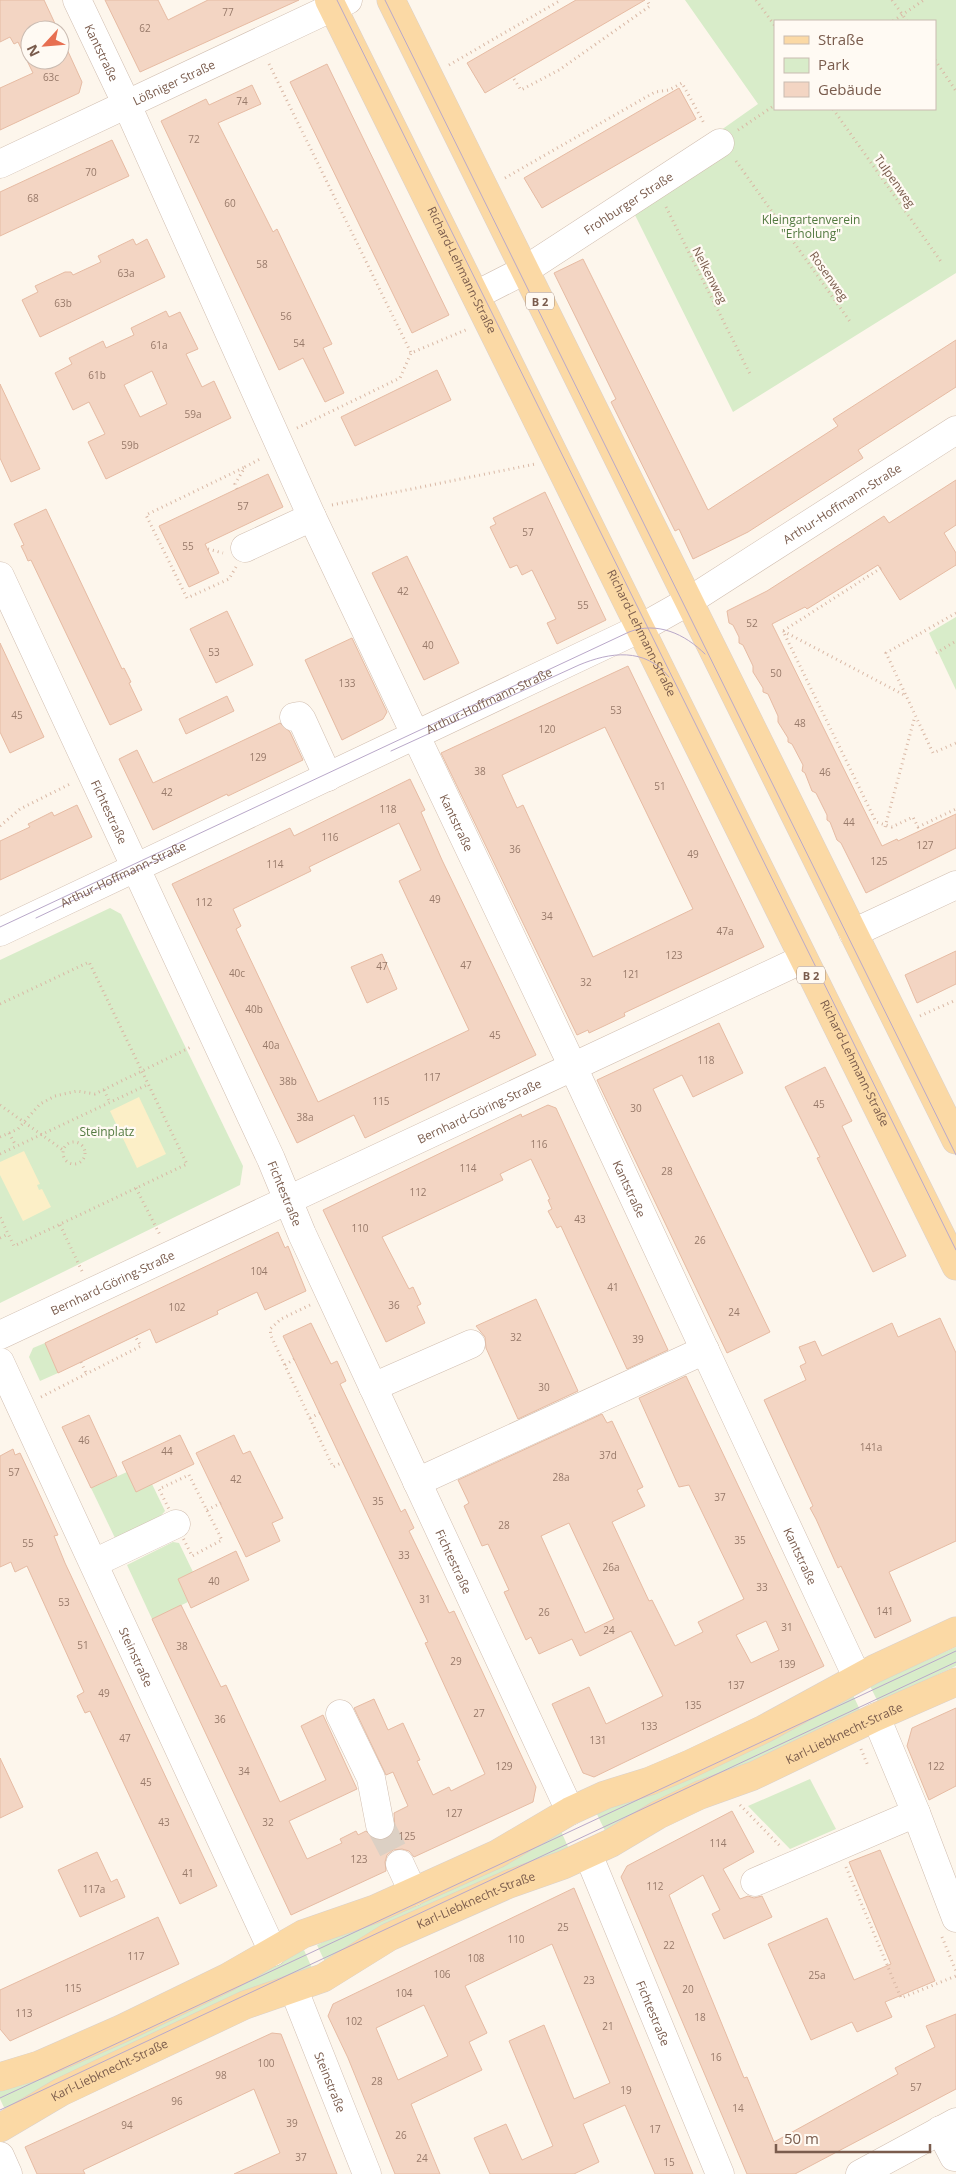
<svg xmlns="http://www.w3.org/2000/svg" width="956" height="2174" font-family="'Open Sans',sans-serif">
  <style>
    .green { fill: #d8ecc9; fill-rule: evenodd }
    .sand { fill: #fcefc7 }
    .building { fill: #f3d5c3; stroke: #e6bba3; fill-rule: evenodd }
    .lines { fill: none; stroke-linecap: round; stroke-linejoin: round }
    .minor-tunnel { stroke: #dcd0c4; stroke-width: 28; stroke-dasharray: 28 14; stroke-linecap: butt }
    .minor-casing { stroke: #d1beb0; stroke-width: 29 }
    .major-casing { stroke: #dad1cd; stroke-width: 29 }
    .path { stroke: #d9b8a5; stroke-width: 3; stroke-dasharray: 1 4; stroke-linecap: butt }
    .minor { stroke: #fff; stroke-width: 28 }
    .major { stroke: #fbd9a5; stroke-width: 28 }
    .tram { stroke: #b9a8c9; stroke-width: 1 }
    .labels { text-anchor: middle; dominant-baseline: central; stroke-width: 4.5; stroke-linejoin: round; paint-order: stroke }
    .number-label { font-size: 10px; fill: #987a6a }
    .shield { fill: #fffaf3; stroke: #a28b7f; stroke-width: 1 }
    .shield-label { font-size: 11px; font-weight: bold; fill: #7a5c4d }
    .street-label { font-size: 12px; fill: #7a5c4d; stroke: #fffaf3 }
    .park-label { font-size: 12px; fill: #537a41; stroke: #fffaf3 }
  </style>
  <rect width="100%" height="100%" fill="#fdf6ec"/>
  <!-- green -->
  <g class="green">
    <path d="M685 0H956V273L733 412 632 209 714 135 758 104ZM775 21H935V109H775Z"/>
    <path d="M956 617V690L929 633Z"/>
    <path d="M110 908 121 914 243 1166 240 1185 0 1303V960Z"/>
    <path d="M45 1343 58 1373 40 1381 29 1357 33 1348Z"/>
    <path d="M127 1472 152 1484 165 1511 158 1519 116 1540 91 1488Z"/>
    <path d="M173 1542 179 1543 193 1572 178 1579 188 1602 152 1619 127 1565Z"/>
    <path d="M956 1647V1666L878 1702 870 1686Z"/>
    <path d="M853 1695 860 1710 750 1762 752 1767 609 1839 593 1806Z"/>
    <path d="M810 1779 836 1829 790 1849 748 1806Z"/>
    <path d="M557 1822 572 1856 325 1962 317 1945 383 1914Z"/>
    <path d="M304 1950 312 1968 9 2118 0 2099V2082Z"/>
  </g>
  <!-- sand -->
  <g class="sand">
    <path d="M139 1097 166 1154 137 1168 110 1111Z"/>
    <path d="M24 1151 40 1184 37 1185 39 1190 42 1189 51 1207 23 1221 0 1175V1162Z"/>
  </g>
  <!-- building -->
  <g class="building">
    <path d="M0 0H44L58 30H30V60H60V34L82 82 79 93 0 130V88L33 73 18 42 14 44 10 37 0 42Z"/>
    <path d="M105 0H158L168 20 208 0H299L140 72Z"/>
    <path d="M576 0H645L485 93 467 63Z"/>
    <path d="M327 64 449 315 412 333 290 82Z"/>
    <path d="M252 85 261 104 218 123 273 232 277 229 332 344 323 348 344 393 325 402 303 358 279 370 161 121 206 99 209 105Z"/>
    <path d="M679 88 696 119 542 208 524 178Z"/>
    <path d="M112 140 129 176 0 236V192Z"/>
    <path d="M133 239 136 245 147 239 165 277 40 337 22 300 38 292 35 286 65 272H71L73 275 101 262 98 256Z"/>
    <path d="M583 259 708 510 838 426 833 419 956 340V387L858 450 863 458 748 532 693 559 679 529 675 531 611 402 616 399 554 273Z"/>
    <path d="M166 311 169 317 180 312 198 349 186 354 202 387 214 381 231 418 106 479 88 442 105 434 89 402 73 410 55 373 72 364 69 358 103 341 106 348 134 335 131 328ZM152 371 167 404 140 417 124 385Z"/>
    <path d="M437 370 451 400 355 446 341 417Z"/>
    <path d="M0 384 40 469 11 482 0 458Z"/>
    <path d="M268 474 283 507 205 544 219 573 189 587 159 526Z"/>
    <path d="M956 480V525L944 533 956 553V565L900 600 878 565 807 609 805 607 772 624 882 846 897 839 898 841 956 814V848L866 893 841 843 837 840 830 822 827 820V815L816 793 812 791 805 773 802 771 803 765 792 744 788 742V738L778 722V716L768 694 763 692V688L753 672V666L743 645 739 643V637L733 625 729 623 727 611 767 591 884 516 889 523Z"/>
    <path d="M545 492 606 620 557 644 547 623 556 619 532 570 522 575 517 565 510 568 490 527 496 524 493 518Z"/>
    <path d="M46 509 122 669 124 668 131 682 129 683 142 710 110 725 31 560 28 561 25 554 21 546 24 545 14 524Z"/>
    <path d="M407 556 459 663 424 680 372 573Z"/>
    <path d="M227 611 253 665 216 683 190 629Z"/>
    <path d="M352 638 387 712 383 719 342 740 305 660Z"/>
    <path d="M0 643 44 737 10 753 0 732Z"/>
    <path d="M628 666 764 947 624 1013 625 1016 604 1026 589 1033 588 1030 577 1035 441 753ZM605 727 693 909 593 957 523 805 517 808 502 775Z"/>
    <path d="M227 696 234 711 186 734 179 719Z"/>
    <path d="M280 723 290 732 303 760 228 796 227 794 153 830 119 759 137 750 153 783Z"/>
    <path d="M410 779 425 810 421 812 442 860 536 1055 365 1138 354 1115 297 1143 172 884 290 828 294 836ZM399 823 421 870 399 881 469 1030 318 1102 236 929 241 926 233 909 311 871 309 867Z"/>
    <path d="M77 805 92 837 0 880V841L30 827 28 824 52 812 54 816Z"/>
    <path d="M956 951V984L917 1003 905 975Z"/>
    <path d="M382 954 397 989 367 1003 351 967Z"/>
    <path d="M719 1023 743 1073 693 1097 682 1075 653 1089 770 1332 727 1353 597 1080Z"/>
    <path d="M825 1067 852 1121 842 1126 906 1256 873 1272 817 1158 820 1157 785 1087Z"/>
    <path d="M548 1105 556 1108 668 1350 627 1369 561 1226 557 1228 548 1211 552 1209 548 1200 550 1199 531 1159 500 1174 503 1180 382 1237 409 1289 413 1287 421 1304 417 1306 425 1323 386 1342 323 1210 521 1114 522 1117Z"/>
    <path d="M278 1232 285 1248 288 1246 306 1291 265 1310 257 1292 217 1311 218 1314 156 1343 150 1329 58 1373 45 1343Z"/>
    <path d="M536 1299 578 1391 518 1419 486 1348 485 1337 476 1326Z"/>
    <path d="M940 1318 956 1353V1541L889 1572 911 1621 875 1638 841 1566 838 1568 816 1519 810 1508 813 1506 764 1400 806 1380 800 1366 806 1363 799 1347 815 1341 822 1356 892 1323 898 1337Z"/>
    <path d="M311 1323 331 1364 337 1361 346 1381 340 1384 401 1512 405 1509 414 1528 409 1531 430 1574 449 1613 454 1611 536 1787 533 1802 414 1857 409 1851 402 1849 393 1850 387 1855 385 1862 386 1871 291 1915 152 1619 181 1605 221 1687 226 1685 280 1802 326 1780 301 1726 323 1715 357 1789 289 1821 307 1859 342 1843 340 1839 356 1831 358 1835 366 1831 375 1840H382L390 1837 395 1830 394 1813 408 1806 393 1772 386 1775 354 1708 374 1699 388 1730 403 1723 420 1760 417 1761 433 1795 449 1787 451 1791 485 1774 425 1643 428 1642 283 1336Z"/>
    <path d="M686 1376 824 1666 594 1777 583 1773 552 1704 589 1687 606 1724 663 1696 631 1631 580 1656 572 1639 539 1654 531 1637 526 1640 504 1592 509 1590 488 1544 482 1546 464 1506 469 1503 458 1480 602 1414 607 1423 612 1421 643 1487 637 1490 645 1506 612 1522 649 1601 652 1600 675 1646 703 1632 698 1622 744 1599 689 1485 679 1487 639 1398ZM569 1523 614 1619 585 1633 541 1536ZM766 1621 779 1650 751 1663 736 1635Z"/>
    <path d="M89 1415 117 1476 91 1488 62 1427Z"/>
    <path d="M180 1435 194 1464 136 1492 122 1462Z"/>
    <path d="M234 1435 243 1454 250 1451 283 1518 272 1523 280 1541 246 1557 196 1453Z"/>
    <path d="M13 1449 15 1455 20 1453 37 1489 58 1535 54 1536 65 1563 217 1886 180 1904 90 1711 85 1713 77 1696 84 1692 27 1566 15 1572 11 1562 0 1567V1456Z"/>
    <path d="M236 1551 249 1580 191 1608 178 1579Z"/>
    <path d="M956 1708V1786L929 1800 907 1746 912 1728Z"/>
    <path d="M0 1758 23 1807 0 1818Z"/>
    <path d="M732 1811 754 1852 723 1869 740 1899 748 1896 754 1898 762 1896 772 1917 724 1939 712 1914 720 1910 703 1875 669 1895 744 2078 747 2077 774 2142 898 2074 895 2068 935 2047 926 2026 956 2014V2089L795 2174H747L621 1877 627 1866Z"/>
    <path d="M880 1850 935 1981 885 2002 892 2017 857 2032 852 2022 811 2040 768 1944 827 1918 854 1980 891 1964 849 1862Z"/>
    <path d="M97 1852 111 1882 117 1879 125 1897 80 1917 58 1870Z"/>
    <path d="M574 1888 693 2174H655L625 2105 583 2124 599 2162 574 2174H490L474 2138 506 2124 522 2160 553 2146 509 2041 544 2025 574 2099 610 2083 552 1944 465 1986 487 2033 469 2042 482 2070 411 2104 440 2174H395L348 2058 328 2016 333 2004ZM424 2005 448 2056 398 2080 376 2028Z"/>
    <path d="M158 1917 179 1964 10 2041 0 2029V1990Z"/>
    <path d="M272 2033 281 2034 337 2174H234L280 2153 254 2089 83 2170 85 2174H37L25 2147Z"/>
  </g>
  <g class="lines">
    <!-- minor-tunnel -->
    <path class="minor-tunnel" d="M380 1825 400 1864"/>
    <defs>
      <g id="minor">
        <path id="s1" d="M77 0 127 105 312 517 573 1067 857 1677"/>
        <path id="s2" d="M0 164 348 0"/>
        <path id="s3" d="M476 295 525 270 720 143"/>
        <path d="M245 548 312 517"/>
        <path id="s4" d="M0 576 271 1159 302 1234 570 1811"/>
        <path d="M294 717 299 716 302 720 328 777"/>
        <path id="s5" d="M0 932 641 628 689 601 956 430"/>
        <path d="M853 933 956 885"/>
        <path id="s6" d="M0 1335 803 959"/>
        <path id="s7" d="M0 1362 273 1952"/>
        <path d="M373 1387 471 1344"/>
        <path d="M417 1482 705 1350"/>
        <path d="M94 1563 176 1524"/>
        <path d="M340 1714 371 1778 380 1825"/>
        <path d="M876 1717 916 1813 956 1918"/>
        <path id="s8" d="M588 1854 720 2174"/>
        <path d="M400 1864 413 1892"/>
        <path d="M755 1882 916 1813"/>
        <path id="s9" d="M294 1990 367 2174"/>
        <path d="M940 2130 954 2157"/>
        <path d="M0 2156 8 2174"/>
        <path d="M860 2174 956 2122"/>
      </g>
      <g id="major">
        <path id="s10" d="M329 0 956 1266"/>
        <path d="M391 0 956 1140"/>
        <path d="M0 2077 39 2065 121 2029 228 1977 303 1934 375 1909 497 1854 570 1811 605 1795 650 1781 690 1764 764 1729 874 1669 956 1631"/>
        <path id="s11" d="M0 2128 61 2092 245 2005 323 1978 389 1937 509 1884 563 1865 611 1843 658 1815 700 1795 753 1776 876 1717 956 1682"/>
      </g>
    </defs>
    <!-- minor casing -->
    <use href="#minor" class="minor-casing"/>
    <!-- major casing -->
    <use href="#major" class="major-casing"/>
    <!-- path -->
    <g class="path">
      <path d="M756 0 775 26"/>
      <path d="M892 0 907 21"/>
      <path d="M893 21 924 0"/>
      <path d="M935 60 956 91"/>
      <path d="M269 64 411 353"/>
      <path d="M449 65 561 0"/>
      <path d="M514 79 521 90 559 70 650 6 647 0"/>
      <path d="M833 109 942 263"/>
      <path d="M738 130 775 105"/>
      <path d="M736 161 851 323"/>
      <path d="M505 178 655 92 669 90 682 83 705 125"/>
      <path d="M666 207 750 374"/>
      <path d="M297 428 400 378 411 353 468 329"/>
      <path d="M237 489 235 484 245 467 260 459"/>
      <path d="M332 505 535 464"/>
      <path d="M208 549 223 553"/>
      <path d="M236 567 229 579 187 598 146 515 245 467"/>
      <path d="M881 568 783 631 876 822 892 827 913 817 918 827 956 809"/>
      <path d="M956 613 886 653 933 753 956 743"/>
      <path d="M783 631 906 696"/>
      <path d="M936 653 956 641"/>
      <path d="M0 826 20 809 72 783"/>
      <path d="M885 827 915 716"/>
      <path d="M0 1004 89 962 187 1164 14 1246 0 1217"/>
      <path d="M920 1016 956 1000"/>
      <path d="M104 1090 110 1103"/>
      <path d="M0 1105 63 1150"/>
      <path d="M9 1133 16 1146"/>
      <path d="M0 1137 18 1129 40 1104 55 1096 77 1091 95 1094 193 1046"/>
      <circle cx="74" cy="1153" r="11"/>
      <path d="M0 1154 149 1084"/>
      <path d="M136 1188 160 1235"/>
      <path d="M60 1225 82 1271"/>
      <path d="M0 1238 8 1234"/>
      <path d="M310 1305 281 1319 270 1329 271 1336 333 1467 343 1462"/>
      <path d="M81 1362 86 1373"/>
      <path d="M285 1365 294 1359"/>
      <path d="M41 1397 141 1346 135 1336"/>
      <path d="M310 1418 320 1413"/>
      <path d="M189 1475 222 1540 192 1556 159 1489Z"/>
      <path d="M207 1510 221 1503"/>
      <path d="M861 1749 868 1766"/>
      <path d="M740 1805 781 1847"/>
      <path d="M846 1867 901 1998 956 1976"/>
      <path d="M942 1937 956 1971"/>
    </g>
    <!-- minor -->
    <use href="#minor" class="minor"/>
    <!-- major -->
    <use href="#major" class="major"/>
    <!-- tram -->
    <g class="tram">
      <path d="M337 0 956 1250"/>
      <path d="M385 0 956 1155"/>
      <path d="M391 751 579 665C610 652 645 647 669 677"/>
      <path d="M36 918 179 850"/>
      <path d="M0 927 629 632C657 621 685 634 705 654"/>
      <path d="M0 2098 956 1651"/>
      <path d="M0 2110 956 1662"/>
    </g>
  </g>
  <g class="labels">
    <!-- number labels -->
    <g class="number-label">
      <text x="228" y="12">77</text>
      <text x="145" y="28">62</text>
      <text x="51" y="77">63c</text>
      <text x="242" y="101">74</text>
      <text x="194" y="139">72</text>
      <text x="91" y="172">70</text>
      <text x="33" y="198">68</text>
      <text x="230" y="203">60</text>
      <text x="262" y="264">58</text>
      <text x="126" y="273">63a</text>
      <text x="63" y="303">63b</text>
      <text x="286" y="316">56</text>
      <text x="299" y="343">54</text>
      <text x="159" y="345">61a</text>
      <text x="97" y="375">61b</text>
      <text x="193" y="414">59a</text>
      <text x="130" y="445">59b</text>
      <text x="243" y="506">57</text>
      <text x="528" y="532">57</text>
      <text x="188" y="546">55</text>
      <text x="403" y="591">42</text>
      <text x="583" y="605">55</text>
      <text x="752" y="623">52</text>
      <text x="428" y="645">40</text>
      <text x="214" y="652">53</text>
      <text x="776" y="673">50</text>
      <text x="347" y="683">133</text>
      <text x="616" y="710">53</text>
      <text x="17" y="715">45</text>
      <text x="800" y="723">48</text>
      <text x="547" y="729">120</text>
      <text x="258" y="757">129</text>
      <text x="480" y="771">38</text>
      <text x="825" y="772">46</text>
      <text x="660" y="786">51</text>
      <text x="167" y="792">42</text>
      <text x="388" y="809">118</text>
      <text x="849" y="822">44</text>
      <text x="330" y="837">116</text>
      <text x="925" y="845">127</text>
      <text x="515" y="849">36</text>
      <text x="693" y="854">49</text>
      <text x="879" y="861">125</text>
      <text x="275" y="864">114</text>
      <text x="435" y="899">49</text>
      <text x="204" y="902">112</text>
      <text x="547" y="916">34</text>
      <text x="725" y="931">47a</text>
      <text x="674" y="955">123</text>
      <text x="466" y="965">47</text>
      <text x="382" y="966">47</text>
      <text x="237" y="973">40c</text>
      <text x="631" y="974">121</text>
      <text x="586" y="982">32</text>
      <text x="254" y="1009">40b</text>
      <text x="495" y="1035">45</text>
      <text x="271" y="1045">40a</text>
      <text x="706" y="1060">118</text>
      <text x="432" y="1077">117</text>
      <text x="288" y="1081">38b</text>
      <text x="381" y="1101">115</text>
      <text x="819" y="1104">45</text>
      <text x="636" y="1108">30</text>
      <text x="305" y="1117">38a</text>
      <text x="539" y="1144">116</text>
      <text x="468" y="1168">114</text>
      <text x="667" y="1171">28</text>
      <text x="418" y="1192">112</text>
      <text x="580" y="1219">43</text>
      <text x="360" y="1228">110</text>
      <text x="700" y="1240">26</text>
      <text x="259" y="1271">104</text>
      <text x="613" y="1287">41</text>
      <text x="394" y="1305">36</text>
      <text x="177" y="1307">102</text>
      <text x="734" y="1312">24</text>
      <text x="516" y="1337">32</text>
      <text x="638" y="1339">39</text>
      <text x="544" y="1387">30</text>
      <text x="84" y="1440">46</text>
      <text x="871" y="1447">141a</text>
      <text x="167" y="1451">44</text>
      <text x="608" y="1455">37d</text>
      <text x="14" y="1472">57</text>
      <text x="561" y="1477">28a</text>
      <text x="236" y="1479">42</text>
      <text x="720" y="1497">37</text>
      <text x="378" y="1501">35</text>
      <text x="504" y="1525">28</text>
      <text x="740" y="1540">35</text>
      <text x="28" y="1543">55</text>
      <text x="404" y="1555">33</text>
      <text x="611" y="1567">26a</text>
      <text x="214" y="1581">40</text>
      <text x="762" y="1587">33</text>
      <text x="425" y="1599">31</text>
      <text x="64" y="1602">53</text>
      <text x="885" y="1611">141</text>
      <text x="544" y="1612">26</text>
      <text x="787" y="1627">31</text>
      <text x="609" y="1630">24</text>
      <text x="83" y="1645">51</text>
      <text x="182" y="1646">38</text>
      <text x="456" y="1661">29</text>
      <text x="787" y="1664">139</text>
      <text x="736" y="1685">137</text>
      <text x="104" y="1693">49</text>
      <text x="693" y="1705">135</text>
      <text x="479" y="1713">27</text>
      <text x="220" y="1719">36</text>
      <text x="649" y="1726">133</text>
      <text x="125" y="1738">47</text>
      <text x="598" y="1740">131</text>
      <text x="504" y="1766">129</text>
      <text x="936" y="1766">122</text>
      <text x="244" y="1771">34</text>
      <text x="146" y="1782">45</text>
      <text x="454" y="1813">127</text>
      <text x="164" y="1822">43</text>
      <text x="268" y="1822">32</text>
      <text x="407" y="1836">125</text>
      <text x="718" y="1843">114</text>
      <text x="359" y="1859">123</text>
      <text x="188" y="1873">41</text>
      <text x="655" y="1886">112</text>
      <text x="94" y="1889">117a</text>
      <text x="563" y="1927">25</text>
      <text x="516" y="1939">110</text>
      <text x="669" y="1945">22</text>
      <text x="136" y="1956">117</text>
      <text x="476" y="1958">108</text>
      <text x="442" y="1974">106</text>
      <text x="817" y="1975">25a</text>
      <text x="589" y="1980">23</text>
      <text x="73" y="1988">115</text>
      <text x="688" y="1989">20</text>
      <text x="404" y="1993">104</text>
      <text x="24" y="2013">113</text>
      <text x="700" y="2017">18</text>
      <text x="354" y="2021">102</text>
      <text x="608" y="2026">21</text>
      <text x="716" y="2057">16</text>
      <text x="266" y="2063">100</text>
      <text x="221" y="2075">98</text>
      <text x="377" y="2081">28</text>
      <text x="916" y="2087">57</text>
      <text x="626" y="2090">19</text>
      <text x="177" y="2101">96</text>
      <text x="738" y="2108">14</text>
      <text x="292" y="2123">39</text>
      <text x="127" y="2125">94</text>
      <text x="655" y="2129">17</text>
      <text x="401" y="2135">26</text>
      <text x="301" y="2157">37</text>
      <text x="422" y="2158">24</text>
      <text x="669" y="2162">15</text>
    </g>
    <!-- shield labels -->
    <g class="shield">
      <rect x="526" y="292.5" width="28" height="17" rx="4"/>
      <rect x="797" y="966.5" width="28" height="17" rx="4"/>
    </g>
    <g class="shield-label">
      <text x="540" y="301">B 2</text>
      <text x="811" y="975">B 2</text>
    </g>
    <!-- street labels -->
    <g class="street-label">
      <text stroke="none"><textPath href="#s1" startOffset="58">Kantstraße</textPath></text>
      <text stroke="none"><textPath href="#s2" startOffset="192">Lößniger Straße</textPath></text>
      <text transform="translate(895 181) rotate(55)">Tulpenweg</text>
      <text stroke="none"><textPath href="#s3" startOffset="178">Frohburger Straße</textPath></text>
      <text stroke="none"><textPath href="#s10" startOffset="301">Richard-Lehmann-Straße</textPath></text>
      <text transform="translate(710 275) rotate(63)">Nelkenweg</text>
      <text transform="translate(829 276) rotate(55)">Rosenweg</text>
      <text stroke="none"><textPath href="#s5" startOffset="946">Arthur-Hoffmann-Straße</textPath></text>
      <text stroke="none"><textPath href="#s10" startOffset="706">Richard-Lehmann-Straße</textPath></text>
      <text stroke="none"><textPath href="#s5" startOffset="541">Arthur-Hoffmann-Straße</textPath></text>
      <text stroke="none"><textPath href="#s4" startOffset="260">Fichtestraße</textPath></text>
      <text stroke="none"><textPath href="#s1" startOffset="906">Kantstraße</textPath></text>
      <text stroke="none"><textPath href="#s5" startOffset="136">Arthur-Hoffmann-Straße</textPath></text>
      <text stroke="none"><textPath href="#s10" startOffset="1186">Richard-Lehmann-Straße</textPath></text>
      <text stroke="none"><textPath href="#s6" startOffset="529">Bernhard-Göring-Straße</textPath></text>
      <text stroke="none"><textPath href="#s1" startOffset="1311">Kantstraße</textPath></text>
      <text stroke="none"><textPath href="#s4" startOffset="680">Fichtestraße</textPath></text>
      <text stroke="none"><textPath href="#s6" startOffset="124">Bernhard-Göring-Straße</textPath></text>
      <text stroke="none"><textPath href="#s1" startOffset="1716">Kantstraße</textPath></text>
      <text stroke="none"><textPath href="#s4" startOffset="1085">Fichtestraße</textPath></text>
      <text stroke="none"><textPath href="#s7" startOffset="325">Steinstraße</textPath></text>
      <text stroke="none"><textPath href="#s11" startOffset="934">Karl-Liebknecht-Straße</textPath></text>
      <text stroke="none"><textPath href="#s11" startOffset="529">Karl-Liebknecht-Straße</textPath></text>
      <text stroke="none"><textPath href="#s8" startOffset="172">Fichtestraße</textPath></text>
      <text stroke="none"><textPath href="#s11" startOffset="124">Karl-Liebknecht-Straße</textPath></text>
      <text stroke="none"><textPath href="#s9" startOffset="99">Steinstraße</textPath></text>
    </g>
    <!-- park labels -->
    <g class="park-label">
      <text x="811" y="219">Kleingartenverein<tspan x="811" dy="14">"Erholung"</tspan></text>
      <text x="107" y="1131">Steinplatz</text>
    </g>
  </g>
  <!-- legend -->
  <rect x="774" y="20" width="162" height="90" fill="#fffaf3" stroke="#cabbb1"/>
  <rect x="784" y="36" width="25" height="8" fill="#fbd9a5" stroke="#cabbb1"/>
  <text x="818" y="45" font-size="15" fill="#7a5c4d">Straße</text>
  <rect x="784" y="58" width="25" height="15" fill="#d8ecc9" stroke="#cabbb1"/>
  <text x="818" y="70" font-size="15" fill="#7a5c4d">Park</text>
  <rect x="784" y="82" width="25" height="15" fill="#f3d5c3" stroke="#cabbb1"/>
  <text x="818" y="95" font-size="15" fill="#7a5c4d">Gebäude</text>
  <!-- north arrow -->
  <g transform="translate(45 45) rotate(244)"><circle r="24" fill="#fffaf3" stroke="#cabbb1"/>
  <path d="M0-4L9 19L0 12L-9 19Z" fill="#e76f51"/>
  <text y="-8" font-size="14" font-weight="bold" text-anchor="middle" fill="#7a5c4d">N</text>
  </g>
  <!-- scale -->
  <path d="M776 2144v8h154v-8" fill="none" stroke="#7a5c4d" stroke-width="2.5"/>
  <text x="784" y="2144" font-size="15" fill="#7a5c4d" stroke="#fffaf3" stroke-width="4" paint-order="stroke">50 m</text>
</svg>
